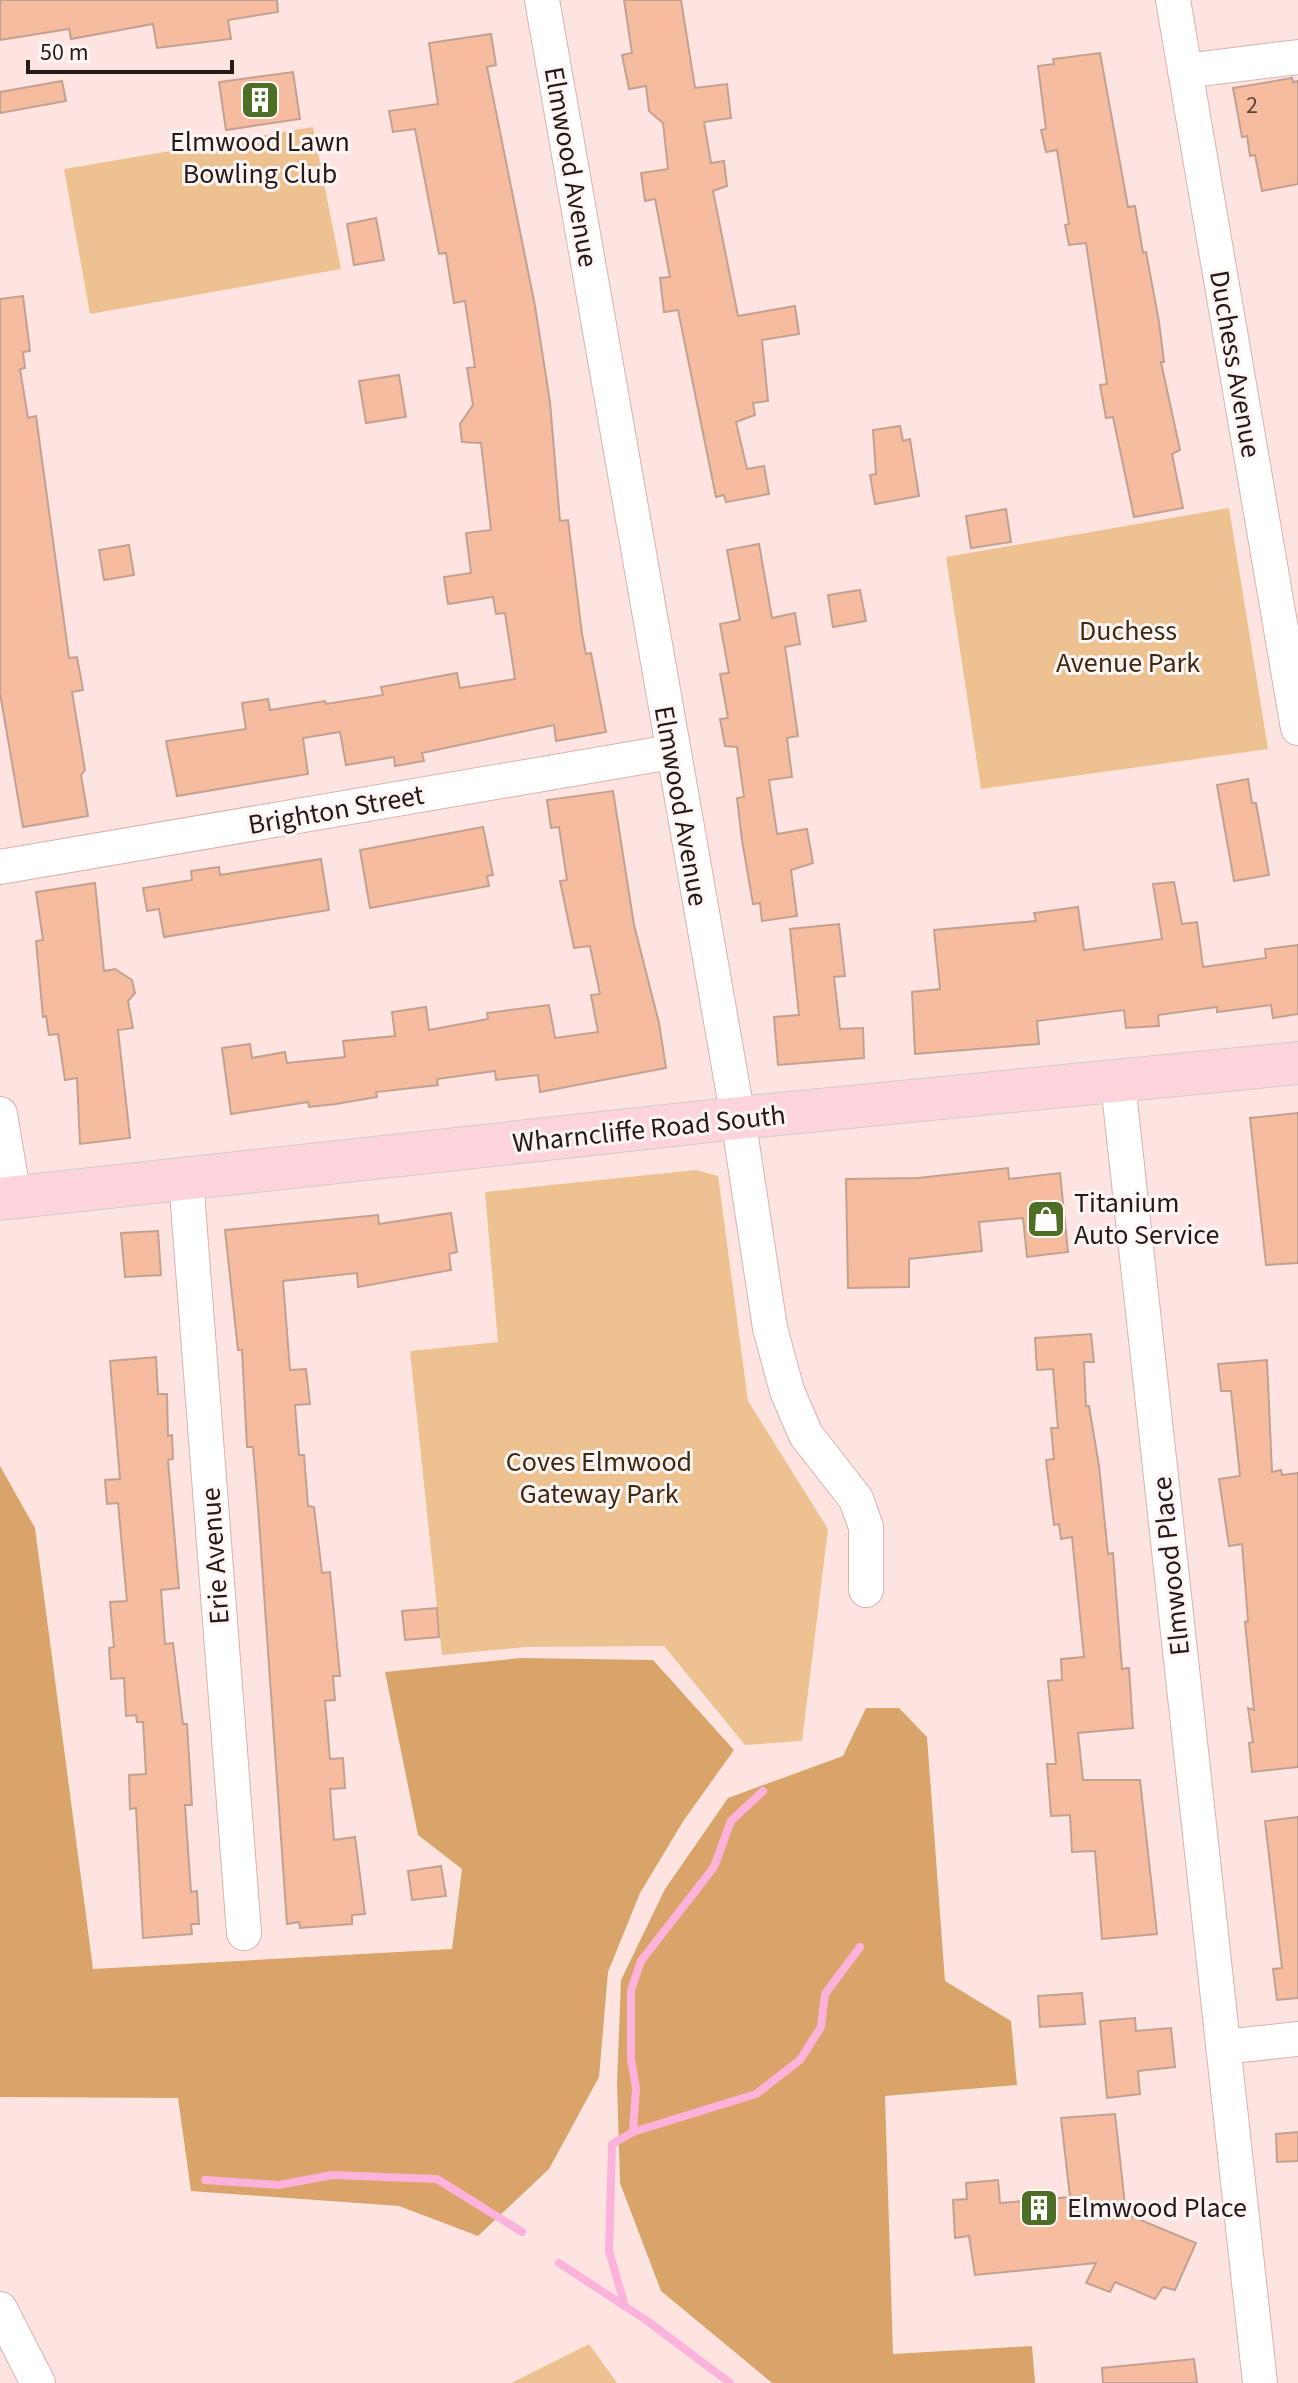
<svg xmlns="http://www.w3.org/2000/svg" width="1298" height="2383" font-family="'Source Sans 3',sans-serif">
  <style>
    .green { fill: #eec190 }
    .forest { fill: #d9a46a }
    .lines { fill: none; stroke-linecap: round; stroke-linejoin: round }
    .stream { stroke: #fbb3db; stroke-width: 8 }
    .building { fill: #f6bc9f; stroke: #c3a191; stroke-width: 2 }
    .minor-casing { stroke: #d9b2ad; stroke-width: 36 }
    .major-casing { stroke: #cfcccc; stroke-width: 44 }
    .minor { stroke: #fff; stroke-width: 34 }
    .major { stroke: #fed4dc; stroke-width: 42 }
    .labels { text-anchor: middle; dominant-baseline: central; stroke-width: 6; stroke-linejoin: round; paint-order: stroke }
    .number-label { font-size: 24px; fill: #5b4239 }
    .poi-label { font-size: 28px; fill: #271917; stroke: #fef6f5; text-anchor: start }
    .street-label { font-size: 28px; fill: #271917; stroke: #fef6f5 }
    .park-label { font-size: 28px; fill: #3f290f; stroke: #fef6f5 }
  </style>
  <rect width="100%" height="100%" fill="#fde4e1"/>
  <!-- green -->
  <g class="green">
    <path d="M313 127 341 269 90 314 64 169Z"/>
    <path d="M1229 508 1268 749 981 789 946 557Z"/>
    <path d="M696 1170 718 1176 748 1401 828 1529 802 1741 745 1745 664 1646 526 1647 442 1655 410 1351 498 1342 485 1192Z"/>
    <path d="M589 2344 617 2383H511Z"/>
  </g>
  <!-- forest -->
  <g class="forest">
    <path d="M0 1466 35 1528 93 1969 452 1949 462 1869 418 1835 385 1672 521 1658 653 1660 734 1750 684 1820 640 1893 608 1972 599 2077 549 2169 478 2236 399 2206 191 2191 178 2098 0 2097Z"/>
    <path d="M866 1708H899L927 1737 945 1981 1011 2021 1017 2085 885 2096 893 2354 1032 2346 1035 2383H772L661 2291 620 2183 617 2083 621 1980 665 1889 728 1798 843 1756Z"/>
  </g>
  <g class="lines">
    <!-- stream -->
    <g class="stream">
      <path d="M633 2132 756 2094 800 2060 821 2027 825 1994 860 1947"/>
      <path d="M205 2180 279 2185 332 2175 437 2179 522 2232"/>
      <path d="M559 2263 646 2320 730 2383"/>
      <path d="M625 2306 609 2251 612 2144 633 2132 636 2088 631 2059V1990L641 1961 714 1867 731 1821 763 1791"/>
    </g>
  </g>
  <!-- building -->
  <g class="building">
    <path d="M0 0H277L278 12 228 20 231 39 157 48 153 24 71 39 69 29 0 40Z"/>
    <path d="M624 0H681L695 88 727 84 731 118 704 122 711 163 724 161 727 186 713 191 738 316 795 306 799 334 762 340 768 401 753 403 755 415 736 422 747 469 764 466 769 494 726 502 724 495 716 497 678 310 664 312 660 278 670 277 655 199 645 201 641 173 668 169 663 123 649 111 646 86 629 89 622 55 632 53Z"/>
    <path d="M491 34 496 65 487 67 535 306 550 402 560 521 568 520 582 634 586 654 591 653 606 732 556 741 554 725 422 753 424 761 395 766 394 757 346 765 340 732 303 738 308 774 177 796 166 741 246 729 242 703 268 699 270 710 325 701 326 704 383 695 381 687 457 673 460 688 515 679 505 613 496 614 493 597 448 604 444 577 471 573 466 533 491 530 481 443 462 442 460 424 473 405 467 368 475 367 465 301 454 303 446 253 439 254 415 129 393 132 389 111 438 104 429 43Z"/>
    <path d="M1100 53 1128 207 1135 206 1143 253 1146 252 1159 322 1164 362H1161L1180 450 1172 454 1183 508 1134 517 1113 417 1106 418 1100 385 1107 384 1086 243 1069 245 1065 225 1069 224 1057 150 1046 152 1041 130 1046 129 1038 66 1054 64 1053 59Z"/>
    <path d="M293 72 300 119 226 130 219 82Z"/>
    <path d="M1292 78 1293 82 1298 81V184L1262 191 1255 155 1250 156 1247 136 1242 137 1233 88Z"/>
    <path d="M62 81 66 101 0 113V92Z"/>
    <path d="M376 218 384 260 354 265 347 224Z"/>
    <path d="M23 296 30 351 23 352 25 368 20 369 28 418 36 416 69 658 77 657 83 690 72 692 85 770 81 775 88 816 23 827 0 693V299Z"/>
    <path d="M399 375 406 417 366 423 359 381Z"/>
    <path d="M900 426 903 441 910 439 919 496 875 504 870 475 876 474 873 430Z"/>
    <path d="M1006 509 1011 542 971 548 966 516Z"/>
    <path d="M759 544 772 618 795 613 800 644 785 647 798 736 787 738 792 777 769 780 777 834 807 829 813 863 791 870 797 916 762 921 760 903 753 904 742 840 737 798 744 797 737 747 725 746 720 719 728 718 720 674 729 673 720 624 740 620 727 550Z"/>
    <path d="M129 545 134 575 104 580 99 550Z"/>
    <path d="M860 590 866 621 833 627 828 595Z"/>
    <path d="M1248 779 1252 803H1256L1269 875 1234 881 1217 785Z"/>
    <path d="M613 791 634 925 659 1023 666 1068 540 1092 538 1075 496 1080 495 1071 437 1079 438 1085 376 1092 377 1097 336 1104 309 1107 308 1102 231 1114 222 1048 250 1044 252 1058 285 1052 287 1063 345 1057 343 1041 395 1036 392 1012 426 1007 429 1030 488 1019 487 1013 549 1005 555 1038 598 1032 591 995 600 994 590 946 574 948 560 881 567 880 559 827 551 828 547 800Z"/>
    <path d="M483 827 493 875 487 876 489 886 370 908 360 850Z"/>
    <path d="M321 859 329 910 164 937 159 909 147 911 143 888 192 880 191 871 219 867 220 875Z"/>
    <path d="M1174 882 1182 924 1197 922 1203 967 1266 958 1265 949 1298 945V1014L1273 1018 1271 1005 1217 1012V1007L1158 1015 1159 1026 1126 1028 1124 1010 1037 1021 1039 1044 915 1054 912 992 940 989 934 930 1036 921 1034 913 1078 907 1084 950 1162 939 1153 884Z"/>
    <path d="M95 883 104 971 115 969 132 980 135 993 128 1001 133 1028 118 1030 130 1138 80 1144 77 1078 65 1080 58 1034 49 1035 46 1016 43 1017 36 941 43 940 36 892Z"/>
    <path d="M839 924 845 976 834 977 840 1029 863 1028 864 1058 778 1065 774 1017 799 1015 790 929Z"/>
    <path d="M1298 1113V1263L1266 1265 1250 1118Z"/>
    <path d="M1008 1168 1009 1179 1060 1173 1068 1252 1027 1257 1023 1218 979 1222 982 1251 909 1259V1287L848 1288 846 1179 918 1178Z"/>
    <path d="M451 1213 457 1252 449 1254 451 1270 358 1287 357 1273 283 1281 290 1370 306 1369 310 1404 295 1405 299 1455H304L308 1506 314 1507 322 1573 330 1572 340 1676H333L335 1700 325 1701 330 1759 343 1758 345 1788 330 1789 334 1840 355 1837 365 1914 352 1915V1924L300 1928 299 1922 287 1924 258 1507 253 1447H247L242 1350H238L225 1230 378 1215 379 1224Z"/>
    <path d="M158 1231 161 1275 125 1277 121 1233Z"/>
    <path d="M1091 1334 1094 1362H1084L1086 1406H1089L1099 1466 1108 1554 1113 1553 1122 1669 1129 1668 1133 1728 1078 1733 1083 1780H1140L1157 1934 1102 1939 1095 1851 1072 1852 1070 1815 1051 1816 1047 1764H1056L1048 1681 1062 1680 1061 1659 1084 1657 1072 1537 1061 1539 1059 1524 1054 1525 1046 1460 1054 1459 1051 1428H1058L1053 1369 1037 1370 1035 1338Z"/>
    <path d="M156 1357 158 1394H167L168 1436 172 1435 173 1459 168 1460 179 1588 161 1590 165 1644 173 1643 183 1724H187L192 1805H185L191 1892 197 1891 199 1924H191L192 1934 143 1938 136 1808 130 1809 129 1775 146 1774 143 1722H137L136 1715 126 1716 124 1678 111 1679 109 1648 114 1647 110 1602 127 1601 118 1503 107 1504 105 1480 120 1479 110 1361Z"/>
    <path d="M1267 1360 1272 1472 1281 1470 1282 1475 1298 1473V1767L1252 1772 1249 1743 1253 1742 1248 1708 1254 1710 1245 1622 1248 1621 1242 1544 1229 1546 1219 1479 1240 1476 1231 1391H1221L1218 1364Z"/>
    <path d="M437 1608 439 1637 405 1640 402 1611Z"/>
    <path d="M1298 1817V1998L1277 2000 1273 1969 1282 1968 1265 1821Z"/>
    <path d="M441 1866 446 1896 412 1900 408 1871Z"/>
    <path d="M1082 1993 1085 2024 1040 2027 1038 1996Z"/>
    <path d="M1135 2018 1136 2031 1171 2028 1175 2067 1138 2071 1140 2094 1107 2098 1100 2021Z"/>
    <path d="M1115 2114 1126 2214 1196 2243 1175 2290 1163 2287 1155 2299 1115 2282 1110 2292 1086 2283 1096 2263 975 2275 969 2236 955 2238 953 2200 967 2199 966 2183 998 2180 1000 2203 1070 2197 1061 2118Z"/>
    <path d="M1298 2132V2161L1277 2162 1276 2134Z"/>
    <path d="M1194 2359 1197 2383H1103L1102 2368Z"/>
  </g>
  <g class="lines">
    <defs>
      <g id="minor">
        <path d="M542 0 738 1118 770 1328 787 1391 806 1435 856 1499 866 1527V1590"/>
        <path d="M1173 0 1298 728"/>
        <path d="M1185 71 1298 57"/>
        <path d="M0 867 671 752"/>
        <path d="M1118 1083 1260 2383"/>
        <path d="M0 1114 14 1198"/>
        <path d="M186 1179 244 1933"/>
        <path d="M1223 2047 1298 2039"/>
        <path d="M0 2309 38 2383"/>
      </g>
      <path id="major" d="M0 1199 738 1118 1298 1063"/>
    </defs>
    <!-- minor casing -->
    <use href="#minor" class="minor-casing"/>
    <!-- major casing -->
    <use href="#major" class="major-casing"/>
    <!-- minor -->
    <use href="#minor" class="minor"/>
    <!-- major -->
    <use href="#major" class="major"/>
  </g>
  <!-- icons -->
  <defs>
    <symbol id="building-square" viewBox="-11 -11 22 22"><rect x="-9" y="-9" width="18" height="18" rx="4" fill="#4e6e25" stroke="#fef6f5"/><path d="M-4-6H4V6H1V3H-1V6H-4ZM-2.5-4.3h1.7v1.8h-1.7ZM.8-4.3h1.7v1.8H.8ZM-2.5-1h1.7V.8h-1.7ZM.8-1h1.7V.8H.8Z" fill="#fff"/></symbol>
    <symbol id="shop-square" viewBox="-11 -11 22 22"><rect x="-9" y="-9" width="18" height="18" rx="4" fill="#4e6e25" stroke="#fef6f5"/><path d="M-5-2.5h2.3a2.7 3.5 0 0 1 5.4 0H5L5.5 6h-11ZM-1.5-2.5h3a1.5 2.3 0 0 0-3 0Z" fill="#fff"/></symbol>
  </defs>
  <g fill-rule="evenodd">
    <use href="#building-square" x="238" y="78" width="44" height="44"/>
    <use href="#shop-square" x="1024" y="1197" width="44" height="44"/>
    <use href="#building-square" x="1017" y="2186" width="44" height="44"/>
  </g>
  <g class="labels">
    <!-- number labels -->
    <g class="number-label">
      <text x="1252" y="105">2</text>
    </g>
    <!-- poi labels -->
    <g class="poi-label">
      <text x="260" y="142" text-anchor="middle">Elmwood Lawn<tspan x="260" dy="32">Bowling Club</tspan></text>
      <text x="1074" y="1203">Titanium<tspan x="1074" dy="32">Auto Service</tspan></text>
      <text x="1067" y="2208">Elmwood Place</text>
    </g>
    <!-- street labels -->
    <g class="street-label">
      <text transform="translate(571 167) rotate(80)">Elmwood Avenue</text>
      <text transform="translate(1235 364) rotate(80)">Duchess Avenue</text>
      <text transform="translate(681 806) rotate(80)">Elmwood Avenue</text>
      <text transform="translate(336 810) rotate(-10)">Brighton Street</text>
      <text transform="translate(649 1129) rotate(-6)">Wharncliffe Road South</text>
      <text transform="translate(215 1556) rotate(-94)">Erie Avenue</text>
      <text transform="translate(1171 1566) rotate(-96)">Elmwood Place</text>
    </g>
    <!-- park labels -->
    <g class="park-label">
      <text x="1128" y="631">Duchess<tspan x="1128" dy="32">Avenue Park</tspan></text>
      <text x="599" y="1462">Coves Elmwood<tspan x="599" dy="32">Gateway Park</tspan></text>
    </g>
  </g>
  <!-- scale -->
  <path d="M28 60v12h204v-12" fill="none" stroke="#271917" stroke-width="4"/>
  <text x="40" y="60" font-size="24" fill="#271917" stroke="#fef6f5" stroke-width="6" paint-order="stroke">50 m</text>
</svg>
